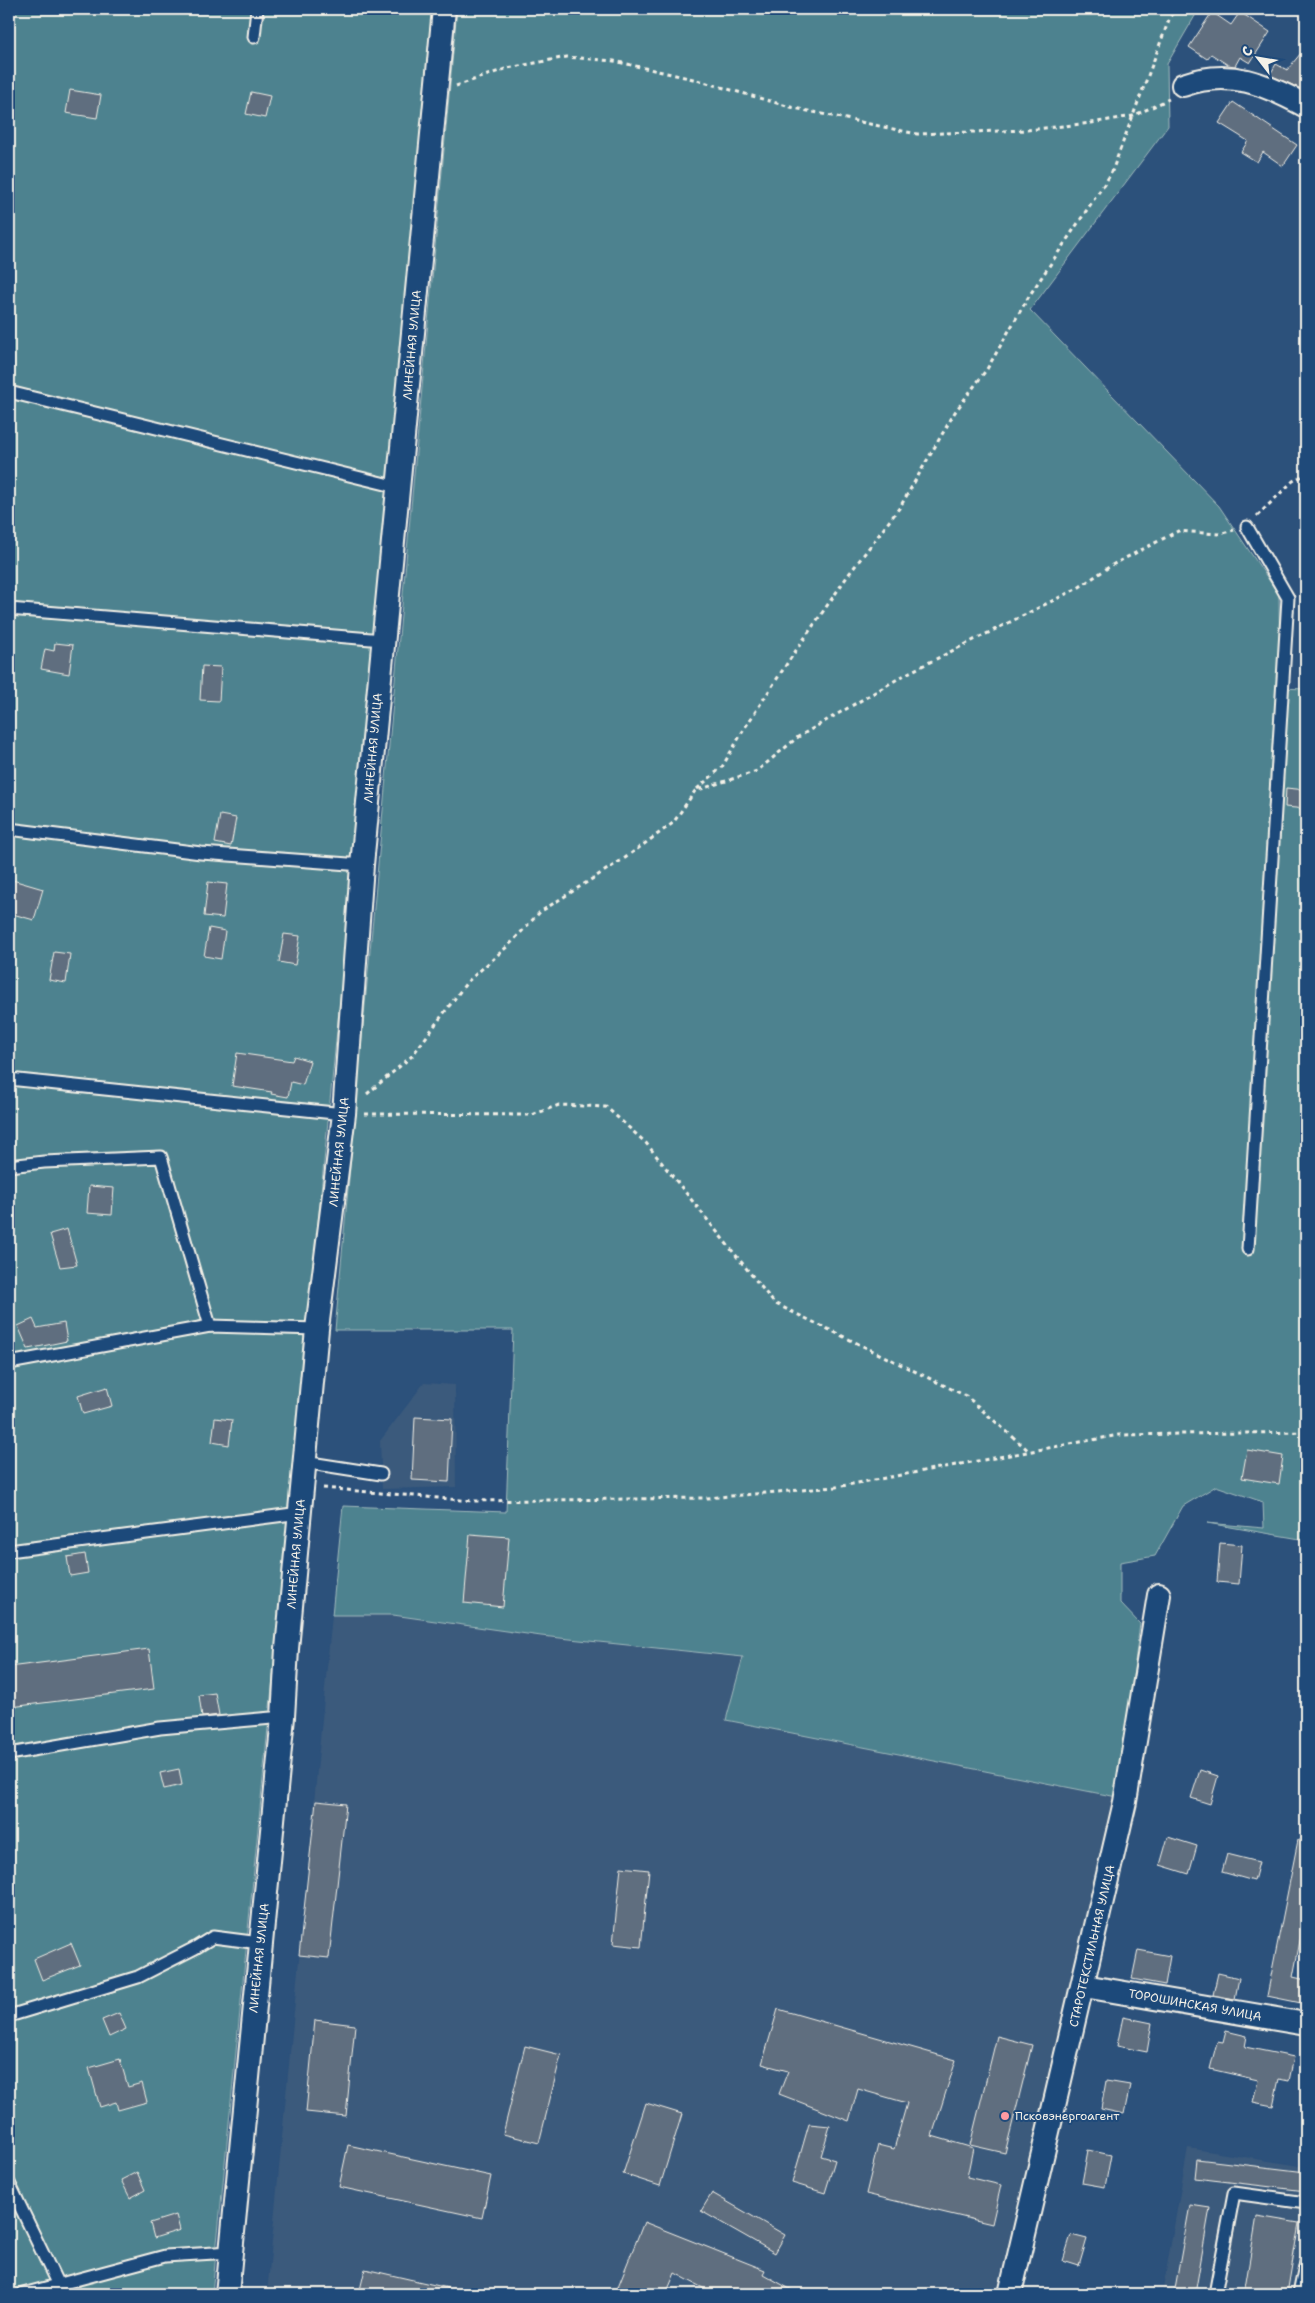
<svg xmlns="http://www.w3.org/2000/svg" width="1315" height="2303" font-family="'Shantell Sans',sans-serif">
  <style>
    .built { fill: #3b5a7c }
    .green { fill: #4e828f; stroke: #a1babc }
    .building { fill: #5f6e7f; stroke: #f4f1e8 }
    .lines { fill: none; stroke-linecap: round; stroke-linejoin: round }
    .lane-casing { stroke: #f4f1e8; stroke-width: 15 }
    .street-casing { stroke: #f4f1e8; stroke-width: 26 }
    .path { stroke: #f4f1e8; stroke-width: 3; stroke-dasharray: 4 4; stroke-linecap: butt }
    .lane { stroke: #1f4a7a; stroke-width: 11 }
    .street { stroke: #1f4a7a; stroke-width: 22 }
    .poi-dot { fill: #ff9aa2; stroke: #1f4a7a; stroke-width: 2 }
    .labels { text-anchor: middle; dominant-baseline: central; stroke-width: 4; stroke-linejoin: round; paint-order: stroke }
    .street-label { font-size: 12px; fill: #f4f1e8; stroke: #1f4a7a }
    .poi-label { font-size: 12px; fill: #f4f1e8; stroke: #1f4a7a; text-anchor: start }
  </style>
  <rect width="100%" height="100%" fill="#2c517b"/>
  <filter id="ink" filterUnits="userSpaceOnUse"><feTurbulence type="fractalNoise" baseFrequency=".02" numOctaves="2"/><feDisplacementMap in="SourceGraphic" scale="10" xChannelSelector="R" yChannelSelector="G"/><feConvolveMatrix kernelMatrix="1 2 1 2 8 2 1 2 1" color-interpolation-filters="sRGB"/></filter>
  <g filter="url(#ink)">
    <!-- built -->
    <g class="built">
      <path d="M424 1383 455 1385 456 1487 382 1489 380 1441Z"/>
      <path d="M332 1615H393L541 1636 743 1657 726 1720 1117 1797 996 2294H267Z"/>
      <path d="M1188 2148 1306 2167V2294H1162Z"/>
    </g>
    <!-- green -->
    <g class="green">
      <path d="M9 9H438L212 2294H9Z"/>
      <path d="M457 9H1199L1167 64 1168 126 1030 310 1219 506 1279 595 1280 688 1306 689V1540L1207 1523 1264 1528 1263 1502 1216 1486 1183 1506 1155 1556 1120 1562V1603L1140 1624 1117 1797 726 1720 743 1657 541 1636 393 1615H332L343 1506 506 1512 513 1330H335Z"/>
    </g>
    <!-- building -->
    <g class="building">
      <path d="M1212 12 1231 25 1240 12 1270 32 1250 63 1240 57 1235 66 1228 65 1211 54 1207 59 1189 47Z"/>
      <path d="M1306 47V91L1270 75 1276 64 1287 70Z"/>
      <path d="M70 90 101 95 97 118 66 113Z"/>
      <path d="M251 92 270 96 265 118 246 114Z"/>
      <path d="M1233 102 1297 145 1283 166 1263 152 1257 162 1241 152 1248 141 1219 123Z"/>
      <path d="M55 643 73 645 69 674 41 669 45 649 54 651Z"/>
      <path d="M202 666 221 667 219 701 200 700Z"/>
      <path d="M1286 788 1306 790V809L1285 807Z"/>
      <path d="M220 815 236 818 231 846 215 843Z"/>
      <path d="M9 879 43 889 34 920 9 913Z"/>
      <path d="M208 882 227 884 223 918 204 916Z"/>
      <path d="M209 928 225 931 221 959 204 956Z"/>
      <path d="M284 934 300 936 295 965 279 962Z"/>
      <path d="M54 952 70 954 66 983 49 980Z"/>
      <path d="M237 1053 292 1061 294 1056 310 1061 303 1085 291 1082 288 1097 271 1094 272 1092 232 1086Z"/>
      <path d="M89 1186 114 1188 112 1215 87 1213Z"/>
      <path d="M67 1229 77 1265 60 1267 50 1234Z"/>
      <path d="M33 1319 37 1328 64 1323 67 1341 28 1349 18 1326Z"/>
      <path d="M107 1387 112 1406 83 1414 78 1396Z"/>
      <path d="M415 1417 452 1419 449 1482 412 1480Z"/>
      <path d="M215 1418 232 1420 229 1445 212 1442Z"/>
      <path d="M1247 1450 1283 1456 1279 1484 1242 1478Z"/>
      <path d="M470 1534 509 1537 503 1607 464 1603Z"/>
      <path d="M1220 1543 1242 1545 1239 1584 1217 1582Z"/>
      <path d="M85 1554 88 1573 70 1576 67 1557Z"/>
      <path d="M149 1649 154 1689 11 1707 9 1667Z"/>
      <path d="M215 1693 219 1715 202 1717 199 1695Z"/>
      <path d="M179 1769 182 1785 164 1789 160 1773Z"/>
      <path d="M1200 1770 1218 1776 1210 1804 1191 1798Z"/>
      <path d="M316 1801 346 1804 329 1958 299 1955Z"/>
      <path d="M1168 1837 1197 1846 1189 1874 1160 1865Z"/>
      <path d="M1298 1840 1306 1841V1910L1293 1977 1306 1980V2004L1267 1996Z"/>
      <path d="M1227 1854 1259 1862 1254 1881 1222 1872Z"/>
      <path d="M621 1867 649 1870 641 1947 613 1944Z"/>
      <path d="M71 1943 80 1965 42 1980 34 1959Z"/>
      <path d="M1138 1950 1170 1956 1165 1985 1132 1979Z"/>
      <path d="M1218 1973 1239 1978 1235 1999 1213 1995Z"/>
      <path d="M778 2009 956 2060 932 2136 973 2148 967 2177 1001 2185 992 2224 866 2194 878 2145 894 2149 907 2103 858 2089 849 2121 779 2094 788 2071 762 2064Z"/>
      <path d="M119 2013 126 2029 109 2037 102 2020Z"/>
      <path d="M1123 2017 1152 2023 1147 2052 1117 2046Z"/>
      <path d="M315 2020 355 2025 346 2116 306 2112Z"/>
      <path d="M1226 2031 1247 2036 1245 2047 1294 2057 1289 2081 1279 2079 1273 2106 1253 2102 1258 2080 1210 2069 1217 2042 1223 2043Z"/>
      <path d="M997 2036 1032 2045 1005 2153 970 2145Z"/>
      <path d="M525 2046 561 2055 539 2143 503 2134Z"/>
      <path d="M120 2059 128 2087 142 2083 147 2102 118 2110 116 2102 100 2107 89 2068Z"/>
      <path d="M1106 2081 1130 2085 1124 2114 1101 2109Z"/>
      <path d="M646 2103 682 2114 660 2186 623 2174Z"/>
      <path d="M809 2124 830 2126 821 2156 835 2160 825 2193 792 2183Z"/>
      <path d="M348 2145 491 2176 482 2218 339 2187Z"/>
      <path d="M1088 2150 1111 2155 1105 2187 1082 2183Z"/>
      <path d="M1197 2159 1306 2172V2191L1195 2178Z"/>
      <path d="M137 2172 145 2190 130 2198 121 2180Z"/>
      <path d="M712 2193 785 2235 775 2253 701 2211Z"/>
      <path d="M1190 2205 1210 2208 1195 2294H1174Z"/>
      <path d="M176 2215 180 2230 154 2238 150 2223Z"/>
      <path d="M1257 2216 1299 2223 1287 2294H1244Z"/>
      <path d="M644 2222 765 2270 763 2274 799 2294H714L675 2273 666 2294H615Z"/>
      <path d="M1071 2235 1087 2239 1079 2266 1063 2261Z"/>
      <path d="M365 2269 448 2288V2294H359Z"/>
    </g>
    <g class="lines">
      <defs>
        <g id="lane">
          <path d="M254 37 257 9"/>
          <path d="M9 392 398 487"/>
          <path d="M1247 527 1288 598 1248 1249"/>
          <path d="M9 609 383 640"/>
          <path d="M9 829 201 853 362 865"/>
          <path d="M9 1079 344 1114"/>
          <path d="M9 1166 44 1162 161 1157 210 1326"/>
          <path d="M9 1363 210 1326 317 1329"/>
          <path d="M304 1462 381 1474"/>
          <path d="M9 1551 300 1513"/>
          <path d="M9 1754 160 1728 283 1717"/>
          <path d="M9 2016 138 1977 195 1948 213 1937 260 1943"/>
          <path d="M9 2183 58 2285"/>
          <path d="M23 2294 165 2256 231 2252"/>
          <path d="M1215 2294 1234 2193 1306 2203"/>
          <path d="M1299 2294 1306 2261"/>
        </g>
        <g id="street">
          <path d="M1183 85C1230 68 1265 84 1306 106"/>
          <path d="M1084 1986 1306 2024"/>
          <path d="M227 2294 283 1717 287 1649 317 1329 344 1114 362 865 444 9"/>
          <path d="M1010 2294 1125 1802 1159 1595"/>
        </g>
      </defs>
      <!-- lane casing -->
      <use href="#lane" class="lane-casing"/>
      <!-- street casing -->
      <use href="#street" class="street-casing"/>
      <!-- path -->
      <g class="path">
        <path d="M456 86 508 68 567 57 614 61 693 79 794 108 917 134 1027 130 1091 123 1133 116 1169 99"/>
        <path d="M1257 516 1293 481 1306 474"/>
        <path d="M697 789 722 767 746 726 788 662 849 574 900 507 955 412 987 369 1029 296 1111 174 1170 17 1176 9"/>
        <path d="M367 1094 412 1056 467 982 509 945 540 912 625 858 673 823 695 791 757 771 798 737 908 673 1078 588 1112 565 1178 531 1218 534 1234 530"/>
        <path d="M365 1114 532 1115 559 1105 606 1107 646 1143 774 1303 966 1396 1029 1451"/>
        <path d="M323 1488 472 1501 707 1498 836 1487 1119 1435 1306 1432"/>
      </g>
      <!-- lane -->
      <use href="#lane" class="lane"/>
      <!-- street -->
      <use href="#street" class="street"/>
    </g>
  </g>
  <!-- markers -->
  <circle class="poi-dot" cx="1005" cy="2116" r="5"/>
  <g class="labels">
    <!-- street labels -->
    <g class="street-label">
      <text transform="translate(412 345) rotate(-85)">ЛИНЕЙНАЯ УЛИЦА</text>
      <text transform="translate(373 748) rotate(-85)">ЛИНЕЙНАЯ УЛИЦА</text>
      <text transform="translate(339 1152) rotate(-84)">ЛИНЕЙНАЯ УЛИЦА</text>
      <text transform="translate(296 1554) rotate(-85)">ЛИНЕЙНАЯ УЛИЦА</text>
      <text transform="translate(1092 1946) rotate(-77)">СТАРОТЕКСТИЛЬНАЯ УЛИЦА</text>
      <text transform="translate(259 1958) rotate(-84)">ЛИНЕЙНАЯ УЛИЦА</text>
      <text transform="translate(1195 2005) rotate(10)">ТОРОШИНСКАЯ УЛИЦА</text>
    </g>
    <!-- poi labels -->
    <g class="poi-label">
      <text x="1015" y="2116">Псковэнергоагент</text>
    </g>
  </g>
  <!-- margin -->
  <rect width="1315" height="2303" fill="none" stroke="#1f4a7a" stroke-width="30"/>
  <rect x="15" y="15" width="1285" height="2273" fill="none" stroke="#f4f1e8" stroke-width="2" filter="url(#ink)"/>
  <!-- north arrow -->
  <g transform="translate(1258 58) rotate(301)" stroke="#1f4a7a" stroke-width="4" paint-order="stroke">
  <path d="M0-4L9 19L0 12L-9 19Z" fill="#f4f1e8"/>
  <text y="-8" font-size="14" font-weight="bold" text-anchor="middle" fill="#f4f1e8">С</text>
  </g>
</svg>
